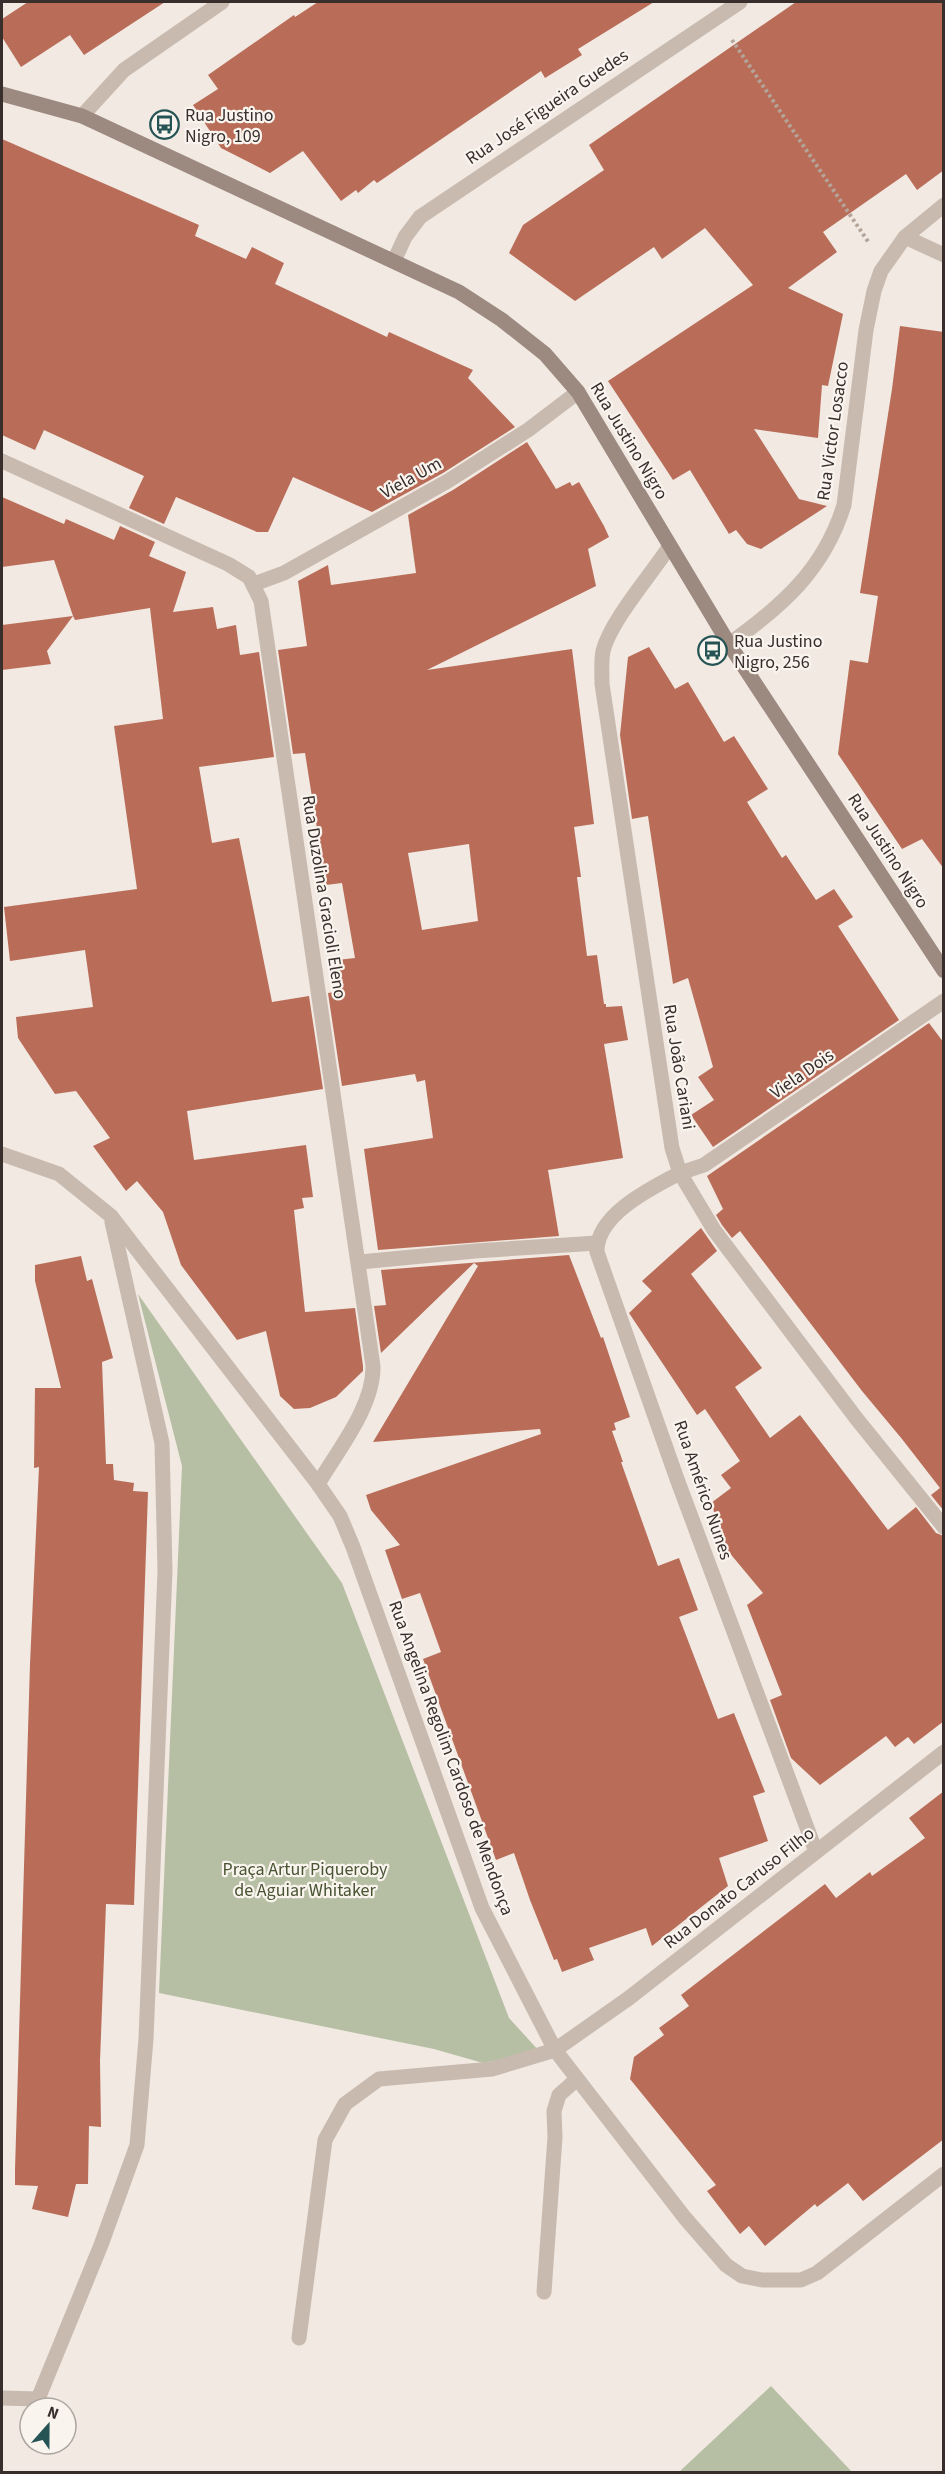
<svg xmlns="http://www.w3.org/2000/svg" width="945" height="2474" font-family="'Source Sans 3',sans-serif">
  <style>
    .green { fill: #b6bfa3 }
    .building { fill: #b96d58; fill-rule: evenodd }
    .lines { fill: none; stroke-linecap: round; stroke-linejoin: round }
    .path { stroke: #b4a499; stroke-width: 4; stroke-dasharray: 3 3; stroke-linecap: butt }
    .lane { stroke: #c8baaf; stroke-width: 15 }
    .street { stroke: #c8baaf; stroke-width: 15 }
    .secondary { stroke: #9c8980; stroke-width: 15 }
    .labels { text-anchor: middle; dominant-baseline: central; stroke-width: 4.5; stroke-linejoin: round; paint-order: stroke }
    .street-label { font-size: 18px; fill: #382f2c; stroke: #f9f4ee }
    .poi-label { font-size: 18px; fill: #382f2c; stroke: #f9f4ee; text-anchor: start }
    .park-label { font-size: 18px; fill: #485432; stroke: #f9f4ee }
  </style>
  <rect width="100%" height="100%" fill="#f1e9e2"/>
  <!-- green -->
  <g class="green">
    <path d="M138 1294 342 1583 509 2018 540 2052 483 2063 434 2049 159 1993 182 1466Z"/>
    <path d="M771 2386 852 2472H679Z"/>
  </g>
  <!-- building -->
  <g class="building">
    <path d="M28 2H165L84 55 70 35 21 67 2 37V19Z"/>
    <path d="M318 2H654L578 49 582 55 545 78 541 71 377 183 374 180 358 193 356 190 341 201 303 151 270 173 221 148 193 105 218 89 208 75 294 15 295 17Z"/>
    <path d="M796 2H944V170L917 190 906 174 823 232 837 252 788 288 843 314 828 386 822 385 818 438 754 429 799 499 827 506 761 549 747 544 736 530 729 534 690 470 673 480 608 381 753 285 705 228 662 259 654 247 575 301 509 253 523 225 604 170 589 145Z"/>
    <path d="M2 139 199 225 195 236 246 259 252 247 284 263 275 284 387 337 389 332 473 370 468 378 515 427 443 473 372 512 293 477 268 532H257L176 497 164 524 129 508 144 476 44 430 35 450 2 435Z"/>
    <path d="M900 326 944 332V869L922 839 902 849 838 754 850 660 868 663 878 596 860 593 892 389Z"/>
    <path d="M527 442 556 489 570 482 572 486 579 482 604 526 609 537 588 549 596 586 427 670 572 649 594 824 574 827 581 877H577L587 956 597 955 604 1004H606V1007L622 1006 628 1040 604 1044 623 1158 548 1170 559 1236 378 1250 364 1149 433 1138 425 1080 417 1082 415 1074 342 1086 328 993 342 991 337 960 355 958 342 883 326 885 305 753 293 754 278 650 307 646 298 581 328 565 331 585 416 573 408 515 453 490ZM469 844 478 921 422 930 408 853Z"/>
    <path d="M2 497 64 524 66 519 114 540 120 526 155 542 149 556 186 572 173 612 213 607 217 629 236 625 240 655 259 652 274 757 199 767 212 843 239 838 272 1002 309 996 323 1089 187 1111 194 1160 306 1145 313 1197 302 1198 304 1208 294 1210 305 1312 355 1308 363 1366V1371L336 1397 310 1408 294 1409 280 1396 266 1331 237 1340 181 1265 163 1212 137 1181 126 1191 93 1146 110 1138 76 1091 55 1094 18 1038 16 1017 93 1007 85 950 10 961 4 907 137 889 114 726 163 719 150 608 75 620 73 616 47 651 51 664 2 670V625L73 616 54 560 2 567Z"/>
    <path d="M649 647 675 689 688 682 724 742 734 736 768 789 747 802 782 858 786 855 816 900 834 889 853 917 838 926 899 1020 713 1147 691 1115 714 1100 698 1077 713 1067 688 978 673 984 648 816 632 819 620 735 628 657Z"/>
    <path d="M929 1023 944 1043V1511L931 1495 940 1488 902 1439 862 1391 740 1231 732 1238 722 1225 716 1215 723 1209 707 1176Z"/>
    <path d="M701 1228 717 1251 691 1274 762 1368 735 1387 770 1438 800 1415 888 1530 916 1507 936 1533 944 1536V1721L914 1744 908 1737 895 1747 886 1736 820 1785 791 1758 770 1700 782 1695 747 1605 763 1593 728 1551 711 1503 731 1488 721 1475 740 1461 705 1409 697 1415 629 1313 652 1291 642 1281Z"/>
    <path d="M569 1255 601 1338 603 1337 630 1417 614 1423 616 1430 612 1431 623 1462H621L658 1566 679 1558 698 1610 679 1617 718 1719 734 1713 765 1792 753 1796 768 1841 719 1858 728 1886 652 1946 646 1928 589 1948 594 1960 562 1972 557 1959 554 1960 530 1900 514 1853 496 1860 423 1659 441 1652 420 1593 402 1599 385 1550 400 1545 371 1510 366 1495 541 1434 540 1429 373 1442 478 1266 474 1263 381 1353 374 1306 386 1305 381 1270Z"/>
    <path d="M81 1256 87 1281 92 1279 113 1358 102 1362 106 1464H113L114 1480 134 1483 133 1491 148 1492 134 1905 106 1904 100 2061 101 2127 89 2126 88 2184H76L68 2217 32 2209 38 2186 15 2185V2170L30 1664 39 1467 34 1468 35 1388H61L35 1281V1265Z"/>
    <path d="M944 1791V2139L863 2201 848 2183 817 2207 815 2204 765 2246 749 2226 740 2234 707 2191 716 2185 630 2079 634 2057 664 2035 659 2028 689 2006 681 1995 825 1884 836 1898 870 1872 872 1876 925 1838 909 1818Z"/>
  </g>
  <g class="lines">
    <!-- path -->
    <path class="path" d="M732 40 869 243"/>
    <!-- lane -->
    <g class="lane">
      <path d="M254 584 284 573 448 481 528 430 578 392"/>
      <path d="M680 1173 704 1165 944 1001"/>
      <path d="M544 2292 555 2137 554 2111 559 2095 577 2079"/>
      <path d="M299 2338 325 2140 345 2104 379 2079 492 2069 555 2050"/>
    </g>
    <!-- street -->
    <g class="street">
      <path d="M82 116 124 70 222 2"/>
      <path d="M905 237 944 255"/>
      <path d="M394 261 405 237 420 217 740 2"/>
      <path d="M2 461 228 564 249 577 261 601 373 1366C374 1406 338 1450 318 1484"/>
      <path d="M669 547C651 575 611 620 603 651 601 661 602 673 602 684L672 1148 680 1173 714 1230 856 1418 944 1527"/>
      <path d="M729 644C782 606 824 570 844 505L866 330 874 291 881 271 905 237 944 205"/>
      <path d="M2 1154 59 1174 111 1216 318 1484 340 1516 353 1547 482 1908 555 2050 685 2218 726 2265 742 2276 762 2280H801L817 2273 944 2174"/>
      <path d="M680 1173C651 1188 596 1215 597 1252L677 1479 816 1852"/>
      <path d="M360 1262 475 1251 597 1243"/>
      <path d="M555 2050 629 1998 944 1752"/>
      <path d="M2 2398 38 2399 101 2245 137 2145 146 2039 165 1571 162 1443 112 1222"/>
    </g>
    <!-- secondary -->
    <path class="secondary" d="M2 94 82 116 459 292 502 320 545 354 578 392 729 644 944 971"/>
  </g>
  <!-- icons -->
  <defs>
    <symbol id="bus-ring" viewBox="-11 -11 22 22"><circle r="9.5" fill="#f9f4ee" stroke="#265455" stroke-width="1.5"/><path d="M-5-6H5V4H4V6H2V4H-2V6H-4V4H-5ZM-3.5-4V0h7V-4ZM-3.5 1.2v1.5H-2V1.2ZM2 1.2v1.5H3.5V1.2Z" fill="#265455"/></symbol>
  </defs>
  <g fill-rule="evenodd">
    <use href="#bus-ring" x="148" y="108" width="33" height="33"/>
    <use href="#bus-ring" x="696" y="634" width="33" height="33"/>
  </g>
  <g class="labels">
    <!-- street labels -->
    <g class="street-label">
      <text transform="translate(547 107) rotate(-34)">Rua José Figueira Guedes</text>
      <text transform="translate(833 431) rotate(-82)">Rua Victor Losacco</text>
      <text transform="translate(629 441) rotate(59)">Rua Justino Nigro</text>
      <text transform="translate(411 478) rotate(-29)">Viela Um</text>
      <text transform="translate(888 851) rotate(57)">Rua Justino Nigro</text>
      <text transform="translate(324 897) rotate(81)">Rua Duzolina Gracioli Eleno</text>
      <text transform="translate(679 1067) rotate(81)">Rua João Cariani</text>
      <text transform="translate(802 1074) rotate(-35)">Viela Dois</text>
      <text transform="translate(703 1490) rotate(71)">Rua Américo Nunes</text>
      <text transform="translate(451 1758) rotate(70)">Rua Angelina Regolim Cardoso de Mendonça</text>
      <text transform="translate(739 1888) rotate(-38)">Rua Donato Caruso Filho</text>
    </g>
    <!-- poi labels -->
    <g class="poi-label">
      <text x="185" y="115">Rua Justino<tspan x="185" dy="21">Nigro, 109</tspan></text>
      <text x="734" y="641">Rua Justino<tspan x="734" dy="21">Nigro, 256</tspan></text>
    </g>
    <!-- park labels -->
    <g class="park-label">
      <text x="305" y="1869">Praça Artur Piqueroby<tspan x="305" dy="21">de Aguiar Whitaker</tspan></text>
    </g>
  </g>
  <!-- border -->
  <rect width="945" height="2474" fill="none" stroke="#382f2c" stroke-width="6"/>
  <!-- north arrow -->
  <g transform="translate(48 2426) rotate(21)"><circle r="28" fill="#f9f4ee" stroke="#aca5a0" stroke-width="1.5"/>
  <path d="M0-4.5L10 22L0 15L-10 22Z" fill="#265455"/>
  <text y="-9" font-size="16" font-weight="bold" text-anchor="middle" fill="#382f2c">N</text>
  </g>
</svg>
